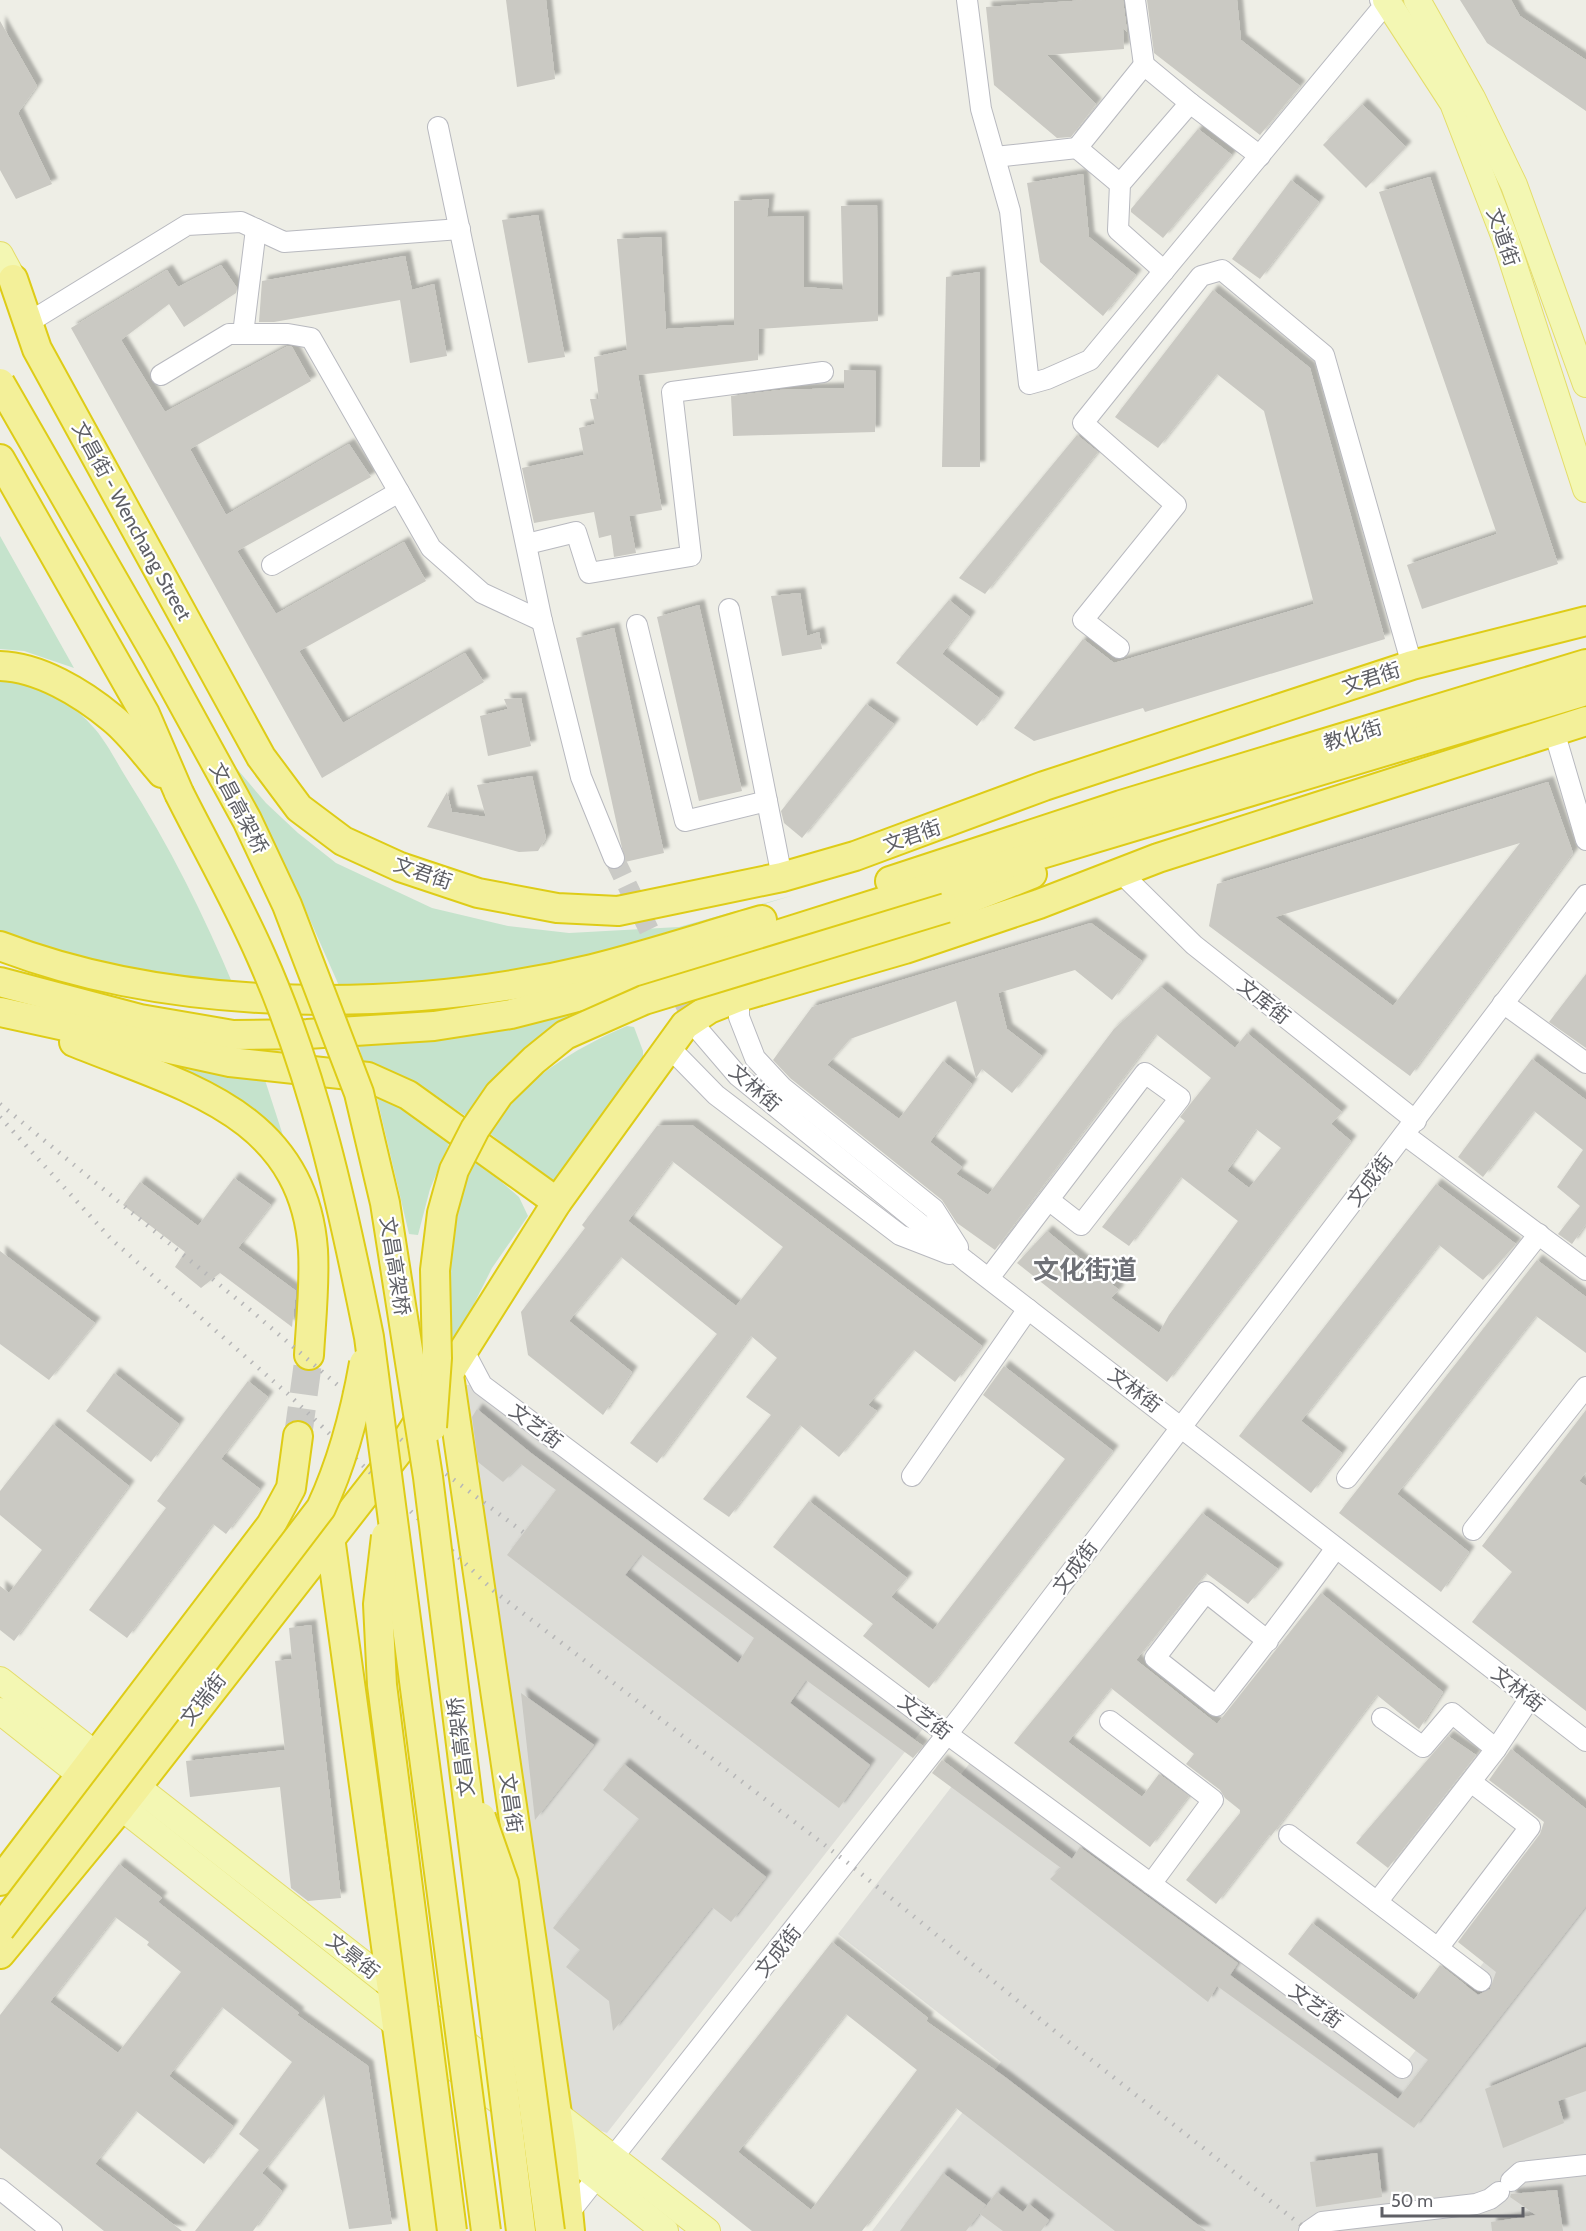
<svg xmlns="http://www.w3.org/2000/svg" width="1586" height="2231" font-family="Cabin,'Noto Sans SC',sans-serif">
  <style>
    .industrial { fill: #ddddd8 }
    .green { fill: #c5e3cc }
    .building { fill: #cac9c3; fill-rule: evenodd; filter: url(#shadow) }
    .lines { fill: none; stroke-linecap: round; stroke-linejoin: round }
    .minor-tunnel { stroke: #cacac6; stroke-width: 20; stroke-dasharray: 20 10; stroke-linecap: butt }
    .highway-tunnel { stroke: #cacac6; stroke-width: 28; stroke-dasharray: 28 14; stroke-linecap: butt }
    .minor-casing { stroke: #b8b9bf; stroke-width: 22 }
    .major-casing { stroke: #e4dd6a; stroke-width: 28 }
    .highway-casing { stroke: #decc17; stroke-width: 32 }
    .minor { stroke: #fff; stroke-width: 20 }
    .major { stroke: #f3f7b3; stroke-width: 26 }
    .highway { stroke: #f3f099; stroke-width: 28 }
    .rail { stroke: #b6b6b7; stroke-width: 4.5; stroke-dasharray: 1.5 8; stroke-linecap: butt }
    .highway-bridge-casing { stroke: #decc17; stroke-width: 32; stroke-linecap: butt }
    .highway-bridge { stroke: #f3f099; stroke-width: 28 }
    .labels { text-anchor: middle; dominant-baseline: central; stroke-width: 4.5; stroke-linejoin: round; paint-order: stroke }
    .street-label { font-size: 20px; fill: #5e5f65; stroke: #fff }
    .district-label { font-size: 26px; font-weight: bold; fill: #6f7177; stroke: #fff }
  </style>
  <defs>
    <filter id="shadow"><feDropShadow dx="5.5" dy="-5.5" stdDeviation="1.5" flood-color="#0004"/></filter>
  </defs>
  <rect width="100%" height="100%" fill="#eeeee6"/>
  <!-- industrial -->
  <g class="industrial">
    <path d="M443 1385H482L929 1721 607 2133 587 2126 555 2102Z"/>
    <path d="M976 1755 1402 2068 1586 1830V2231H872L1001 2062 838 1934Z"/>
  </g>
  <!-- green -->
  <g class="green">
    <path d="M0 536 74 668 24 651 0 649Z"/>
    <path d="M0 680C36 679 72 702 95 729 107 743 117 763 127 779 169 845 204 915 234 987L124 973 0 936Z"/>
    <path d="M232 763 266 803 298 833 336 863 432 908 508 926 569 933 679 927 794 895 599 954 511 976 340 988 299 895Z"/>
    <path d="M646 990C619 1000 587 1007 562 1021 522 1043 494 1080 466 1116L415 1084 364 1064 358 1043Z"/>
    <path d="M627 1026 634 1027 643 1051V1068L556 1186 488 1132C523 1080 571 1050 627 1026Z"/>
    <path d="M149 1062 219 1073 264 1077 289 1154Z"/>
    <path d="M376 1094 402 1105 451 1139 430 1189 418 1235 409 1234Z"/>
    <path d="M475 1159 519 1197 528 1216 492 1268 448 1356 439 1293 456 1205Z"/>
  </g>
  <!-- building -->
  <g class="building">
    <path d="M506 0H546L555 79 517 87Z"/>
    <path d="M1086 0H1123L1127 32 1123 28 1124 49 1047 55 1096 104 1071 137 1057 138 994 85 986 7Z"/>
    <path d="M1147 0H1237L1241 40 1300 86 1260 135 1154 53Z"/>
    <path d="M1460 0H1511L1520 16 1586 60V111L1487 43Z"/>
    <path d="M0 21 37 86 18 113 52 184 16 199 0 170Z"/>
    <path d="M1362 104 1406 147 1366 188 1323 145Z"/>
    <path d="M1198 129 1232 155 1163 238 1131 212V209Z"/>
    <path d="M1083 174 1089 237 1136 275 1103 316 1040 262 1027 183Z"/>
    <path d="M1430 177 1558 564 1422 609 1407 565 1497 534 1379 192Z"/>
    <path d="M1291 180 1319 202 1260 279 1232 259Z"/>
    <path d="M769 199 767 217 804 216V287L843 290 841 206 877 205 878 321 759 329 758 360 638 375 662 510 629 516 636 553 614 557 611 535 599 538 594 512 534 523 522 468 584 455 579 428 595 424 590 399H599L594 357 627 350 617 239 661 237 666 329 734 325V201Z"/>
    <path d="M538 215 565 357 528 363 502 220Z"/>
    <path d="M405 256 412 290 434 284 447 356 410 363 400 300 274 322H259L262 281Z"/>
    <path d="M221 265 237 288 236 293 184 327 169 304 121 340 165 412 288 346 292 347 311 381 190 449 226 515 349 444 371 477 237 551 276 614 404 542 426 581 299 651 343 723 465 653 484 682 322 778 71 328 167 270 178 287Z"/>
    <path d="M980 272V467H942L946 277Z"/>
    <path d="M1213 290 1310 368 1385 639 1145 712 1143 708 1034 741 1014 728 1083 639 1114 663 1314 604 1264 411 1217 374 1158 448 1115 417Z"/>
    <path d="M844 370 876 371 875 432 733 436 731 396 779 390 844 388Z"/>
    <path d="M1077 435 1098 452 985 594 959 578Z"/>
    <path d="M800 593 807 636 819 632 822 649 782 656 771 596Z"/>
    <path d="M949 600 970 617 942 654 999 698 977 726 896 663Z"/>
    <path d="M699 605 742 791 699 801 657 617Z"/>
    <path d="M614 628 664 853 625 862 576 638Z"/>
    <path d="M521 698 531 746 488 756 480 716 508 709 504 699Z"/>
    <path d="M866 704 894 724 802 838 784 823 781 811Z"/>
    <path d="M532 776 546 838 538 851 519 852 427 827 447 792 452 812 486 817 477 785Z"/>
    <path d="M1548 782 1573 853 1410 1076 1209 926 1217 884ZM1520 843 1393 1006 1275 917Z"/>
    <path d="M1091 923 1142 961 1112 1000 1075 970 998 993 1007 1029 1042 1056 1012 1093 982 1069 976 1078 956 1001 850 1039 827 1065 899 1119 943 1061 972 1084 930 1142 962 1167 956 1174 988 1195 1114 1029 1161 987 1235 1048 1247 1033 1342 1112 1331 1124 1351 1141 1167 1382 1017 1263 1047 1231 1119 1290 1111 1298 1159 1333 1169 1315 1238 1221 1181 1177 1129 1246 1102 1227 1185 1121 1180 1117 1211 1078 1156 1034 995 1250 957 1223 942 1200 790 1078 773 1060 812 1007ZM1256 1129 1281 1148 1249 1188 1227 1171Z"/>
    <path d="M1586 974V1048L1549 1022Z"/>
    <path d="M1532 1059 1586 1100V1224L1572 1244 1558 1234 1580 1206 1557 1187 1583 1150 1534 1111 1483 1177 1458 1157Z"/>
    <path d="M692 1125 982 1346 955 1382 914 1350 868 1405 877 1411 839 1457 800 1425 729 1517 703 1499 771 1415 746 1397 777 1358 751 1336 657 1463 630 1443 717 1334 621 1257 569 1321 632 1372 603 1415 528 1355 521 1312 585 1228 582 1225 657 1126ZM672 1161 783 1247 736 1306 628 1221Z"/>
    <path d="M234 1178 271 1205 238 1248 296 1291 292 1327 220 1273 201 1288 175 1267 185 1252 123 1205 140 1182 198 1226Z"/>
    <path d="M1436 1184 1516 1244 1483 1280 1439 1245 1301 1421 1342 1453 1311 1493 1239 1436Z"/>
    <path d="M0 1251 95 1323 49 1380 0 1344Z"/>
    <path d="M1537 1260 1586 1297V1353L1536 1316 1397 1494 1469 1552 1441 1592 1339 1513Z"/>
    <path d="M1004 1366 1113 1451 929 1688 863 1636 873 1624 773 1547 809 1501 907 1578 891 1597 933 1630 1065 1459 983 1395Z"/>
    <path d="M114 1373 179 1424 151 1462 86 1411Z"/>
    <path d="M248 1381 268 1397 221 1459 260 1489 226 1534 213 1524 127 1638 89 1610 166 1508 157 1501Z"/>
    <path d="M477 1409 531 1453 923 1746 913 1758 806 1680 790 1703 870 1765 839 1808 507 1555 556 1490 521 1464 503 1482 478 1462 472 1417ZM641 1554 754 1638 738 1663 625 1575Z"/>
    <path d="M1586 1410V1472L1579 1481 1586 1486V1711L1472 1622 1512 1572 1482 1546Z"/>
    <path d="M53 1424 129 1486 14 1641 0 1630V1586L9 1593 42 1550 0 1515V1491Z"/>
    <path d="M1202 1513 1278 1569 1248 1604 1206 1573 1136 1660 1217 1724 1321 1593 1443 1692 1419 1729 1377 1695 1271 1836 1269 1835 1216 1904 1186 1880 1240 1813V1810L1225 1798 1220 1790 1186 1764 1194 1754 1111 1688 1068 1742 1142 1797 1159 1774 1189 1796 1150 1847 1014 1743Z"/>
    <path d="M311 1625 341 1898 308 1901 291 1888 280 1787 190 1797 186 1761 285 1750 275 1661 292 1659 289 1628Z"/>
    <path d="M521 1693 594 1745 535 1820Z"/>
    <path d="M1448 1736 1476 1755 1388 1868 1356 1843Z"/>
    <path d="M1511 1749 1586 1809V1906L1414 2128 1217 1986 1208 2002 1050 1879 1061 1868 932 1773 942 1760 1072 1859 1080 1847 1238 1963 1230 1975 1398 2099 1428 2060 1288 1954 1312 1923 1414 2000 1440 1965 1478 1995 1490 1989 1496 1972 1458 1942 1540 1834 1544 1822 1489 1780Z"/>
    <path d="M624 1764 766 1877 731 1922 712 1907 613 2031 609 2001 566 1967 580 1950 553 1928 639 1819 603 1790Z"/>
    <path d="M119 1864 162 1898 158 1902 299 2013 297 2015 368 2066 392 2224 349 2229 324 2094 262 2173 282 2191 253 2231H195L259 2150 239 2134 292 2062 222 2007 169 2076 233 2126 204 2164 136 2111 95 2164 182 2231H104L0 2148V2015ZM115 1917 149 1942 147 1945 181 1972 118 2053 50 2002Z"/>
    <path d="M832 1942 928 2018 926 2021 1005 2077 1206 2231H1115L956 2108 862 2231H752L661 2159ZM846 2014 917 2070 811 2210 738 2152Z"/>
    <path d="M1586 2047V2091L1558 2101 1564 2123 1503 2148 1485 2089Z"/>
    <path d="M1377 2153 1382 2197 1316 2207 1310 2162Z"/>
    <path d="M943 2173 986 2205 966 2231H900Z"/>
    <path d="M1557 2190 1563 2231H1492L1491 2222 1536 2215 1510 2197 1511 2194Z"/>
    <path d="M997 2192 1023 2212 1029 2204 1049 2220 1041 2231H1003L980 2214Z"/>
  </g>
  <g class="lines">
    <!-- minor-tunnel -->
    <path class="minor-tunnel" d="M614 858 696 1027"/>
    <!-- highway-tunnel -->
    <path class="highway-tunnel" d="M298 1436 309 1355"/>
    <defs>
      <g id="minor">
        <path d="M967 0 981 109 1010 211 1029 384 1047 379 1090 360 1387 2 1380 0"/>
        <path d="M1135 0 1144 65"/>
        <path d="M438 127 542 621 581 777 614 858"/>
        <path d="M995 157 1077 148"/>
        <path d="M1120 184 1077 148 1144 65 1190 103"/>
        <path d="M1164 271 1118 230 1120 184 1190 103 1260 156"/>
        <path d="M26 324 187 225 241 222 284 242 460 229"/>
        <path d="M243 334 256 229"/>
        <path d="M161 375 229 334H288L311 338 431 548 482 593 542 621"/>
        <path d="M527 544 576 532 589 573 691 556 672 392 823 372"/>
        <path d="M272 565 399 492"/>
        <path d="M729 609 782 877"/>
        <path d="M637 625 685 821 767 801"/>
        <path d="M1119 648 1083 620 1176 505 1083 423 1201 276 1222 270 1324 355 1412 665"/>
        <path d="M1554 731 1586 840"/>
        <path d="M1120 872 1194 945 1416 1121"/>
        <path d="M739 997V1017L755 1058 782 1087 934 1209 958 1247"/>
        <path d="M1503 1003 1586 1063"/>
        <path d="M696 1027 738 1076 967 1262 1586 1741"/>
        <path d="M669 1047 716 1095 900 1235 949 1254"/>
        <path d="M1405 1135 1586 1270"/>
        <path d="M989 1278 1145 1073 1180 1098 1081 1225 1050 1201"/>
        <path d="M464 1351 482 1385 947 1734 1402 2068"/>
        <path d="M912 1476 1028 1309"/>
        <path d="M1347 1478 1539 1234"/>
        <path d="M1473 1530 1586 1387"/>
        <path d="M1268 1641 1206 1592 1155 1658 1216 1706C1257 1654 1297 1602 1336 1548"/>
        <path d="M1382 1718 1423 1747 1452 1713 1496 1749"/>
        <path d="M1110 1721 1213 1800 1151 1884"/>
        <path d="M1289 1835 1377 1902"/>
        <path d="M1438 1948 1530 1827 1471 1782"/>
        <path d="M1481 1981 1377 1902 1496 1749 1530 1698"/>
        <path d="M1511 2181 1521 2172 1586 2165"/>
        <path d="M0 2189 52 2231"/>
        <path d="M565 2218 963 1714 1586 895"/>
        <path d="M1309 2231 1322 2222 1476 2204 1490 2199 1499 2192"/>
      </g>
      <g id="major">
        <path d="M1386 0 1453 103 1505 238 1586 489"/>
        <path d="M1417 0 1472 98 1514 185 1586 384"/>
        <path d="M0 255 13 279"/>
        <path d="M0 1680 512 2080"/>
        <path d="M0 1711 396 2024 518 2115"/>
        <path d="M546 2106 707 2231"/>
        <path d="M552 2141 665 2231"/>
      </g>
      <g id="highway">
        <path d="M13 279 37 349 261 757 299 808 343 841 400 867 478 893 557 908 618 911 782 877 855 856 1044 786 1412 665 1586 621"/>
        <path d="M0 459 145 714 179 793"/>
        <path d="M0 666C39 667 82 693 112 718 131 733 146 755 162 773"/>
        <path d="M890 881 1121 805 1586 664"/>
        <path d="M946 908 1032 874"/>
        <path d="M0 946C177 1014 409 1013 592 969 649 955 706 936 762 920"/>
        <path d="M0 982 140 1019 233 1035 307 1034 434 1026 511 1014 597 992 891 899 1586 691"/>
        <path d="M0 1012 230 1062 368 1077 408 1095 557 1202"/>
        <path d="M74 1042C182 1086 303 1112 313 1250 315 1284 311 1320 309 1355"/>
        <path d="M449 1375 562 2148 570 2231"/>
        <path d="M330 1537 425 2231"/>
        <path d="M0 1881 271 1525 291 1488 298 1436"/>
        <path d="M0 1954 121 1807 405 1443 557 1202 685 1025 709 1009 739 997 905 949 1039 904 1158 858 1586 721"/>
      </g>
    </defs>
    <!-- minor casing -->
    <use href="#minor" class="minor-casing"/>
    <!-- major casing -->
    <use href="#major" class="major-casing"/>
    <!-- highway casing -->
    <use href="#highway" class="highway-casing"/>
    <!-- minor -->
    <use href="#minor" class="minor"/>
    <!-- major -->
    <use href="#major" class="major"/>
    <!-- highway -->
    <use href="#highway" class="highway"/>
    <!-- rail -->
    <g class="rail">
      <path d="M0 1104 255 1314 405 1443 523 1532"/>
      <path d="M0 1117 112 1240 288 1394 494 1591 848 1863 1056 2032 1301 2225"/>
    </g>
    <defs>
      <g id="highway-bridge">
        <path d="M0 383 157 656 247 820 287 905 359 1093 385 1203 428 1477 521 2231"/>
        <path d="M179 793C206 847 237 901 261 956 315 1077 343 1208 369 1337L486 2231"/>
        <path d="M432 1427 437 1358 435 1270 442 1213 454 1170 475 1129 499 1094 534 1060 565 1035 644 1000 946 908"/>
        <path d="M386 1536 378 1604 382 1685 452 2231"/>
        <path d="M481 1817 504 1883 550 2231"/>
        <path d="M0 1929 321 1508C343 1461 355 1414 364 1363"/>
      </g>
    </defs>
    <!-- highway-bridge casing -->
    <use href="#highway-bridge" class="highway-bridge-casing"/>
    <!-- highway-bridge -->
    <use href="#highway-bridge" class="highway-bridge"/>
  </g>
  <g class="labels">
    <!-- street labels -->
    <g class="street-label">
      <text transform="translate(1503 237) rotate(71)">文道街</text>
      <text transform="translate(132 521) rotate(61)">文昌街 - Wenchang Street</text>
      <text transform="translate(1371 678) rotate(-18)">文君街</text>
      <text transform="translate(1353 735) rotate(-17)">教化街</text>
      <text transform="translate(239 808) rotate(62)">文昌高架桥</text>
      <text transform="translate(912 836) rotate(-19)">文君街</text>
      <text transform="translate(423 873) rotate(19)">文君街</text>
      <text transform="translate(1264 1001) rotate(38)">文库街</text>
      <text transform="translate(755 1088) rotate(41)">文林街</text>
      <text transform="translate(1370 1180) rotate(-52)">文成街</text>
      <text transform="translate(395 1266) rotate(81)">文昌高架桥</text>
      <text transform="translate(1135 1390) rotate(37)">文林街</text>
      <text transform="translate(536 1426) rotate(37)">文艺街</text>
      <text transform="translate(1075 1567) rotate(-53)">文成街</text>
      <text transform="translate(1518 1689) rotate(38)">文林街</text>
      <text transform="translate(203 1699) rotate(-52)">文瑞街</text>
      <text transform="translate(925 1717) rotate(37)">文艺街</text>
      <text transform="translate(461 1747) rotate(-97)">文昌高架桥</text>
      <text transform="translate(511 1803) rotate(82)">文昌街</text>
      <text transform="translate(778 1951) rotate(-51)">文成街</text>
      <text transform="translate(353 1956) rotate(38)">文景街</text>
      <text transform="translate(1316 2006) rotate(36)">文艺街</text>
    </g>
    <!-- district labels -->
    <g class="district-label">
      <text x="1085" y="1270">文化街道</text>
    </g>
  </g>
  <!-- scale -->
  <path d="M1382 2207v9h141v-9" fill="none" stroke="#5e5f65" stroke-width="3"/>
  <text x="1391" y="2207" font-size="18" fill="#5e5f65" stroke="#ffffff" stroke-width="4.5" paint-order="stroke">50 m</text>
</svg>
